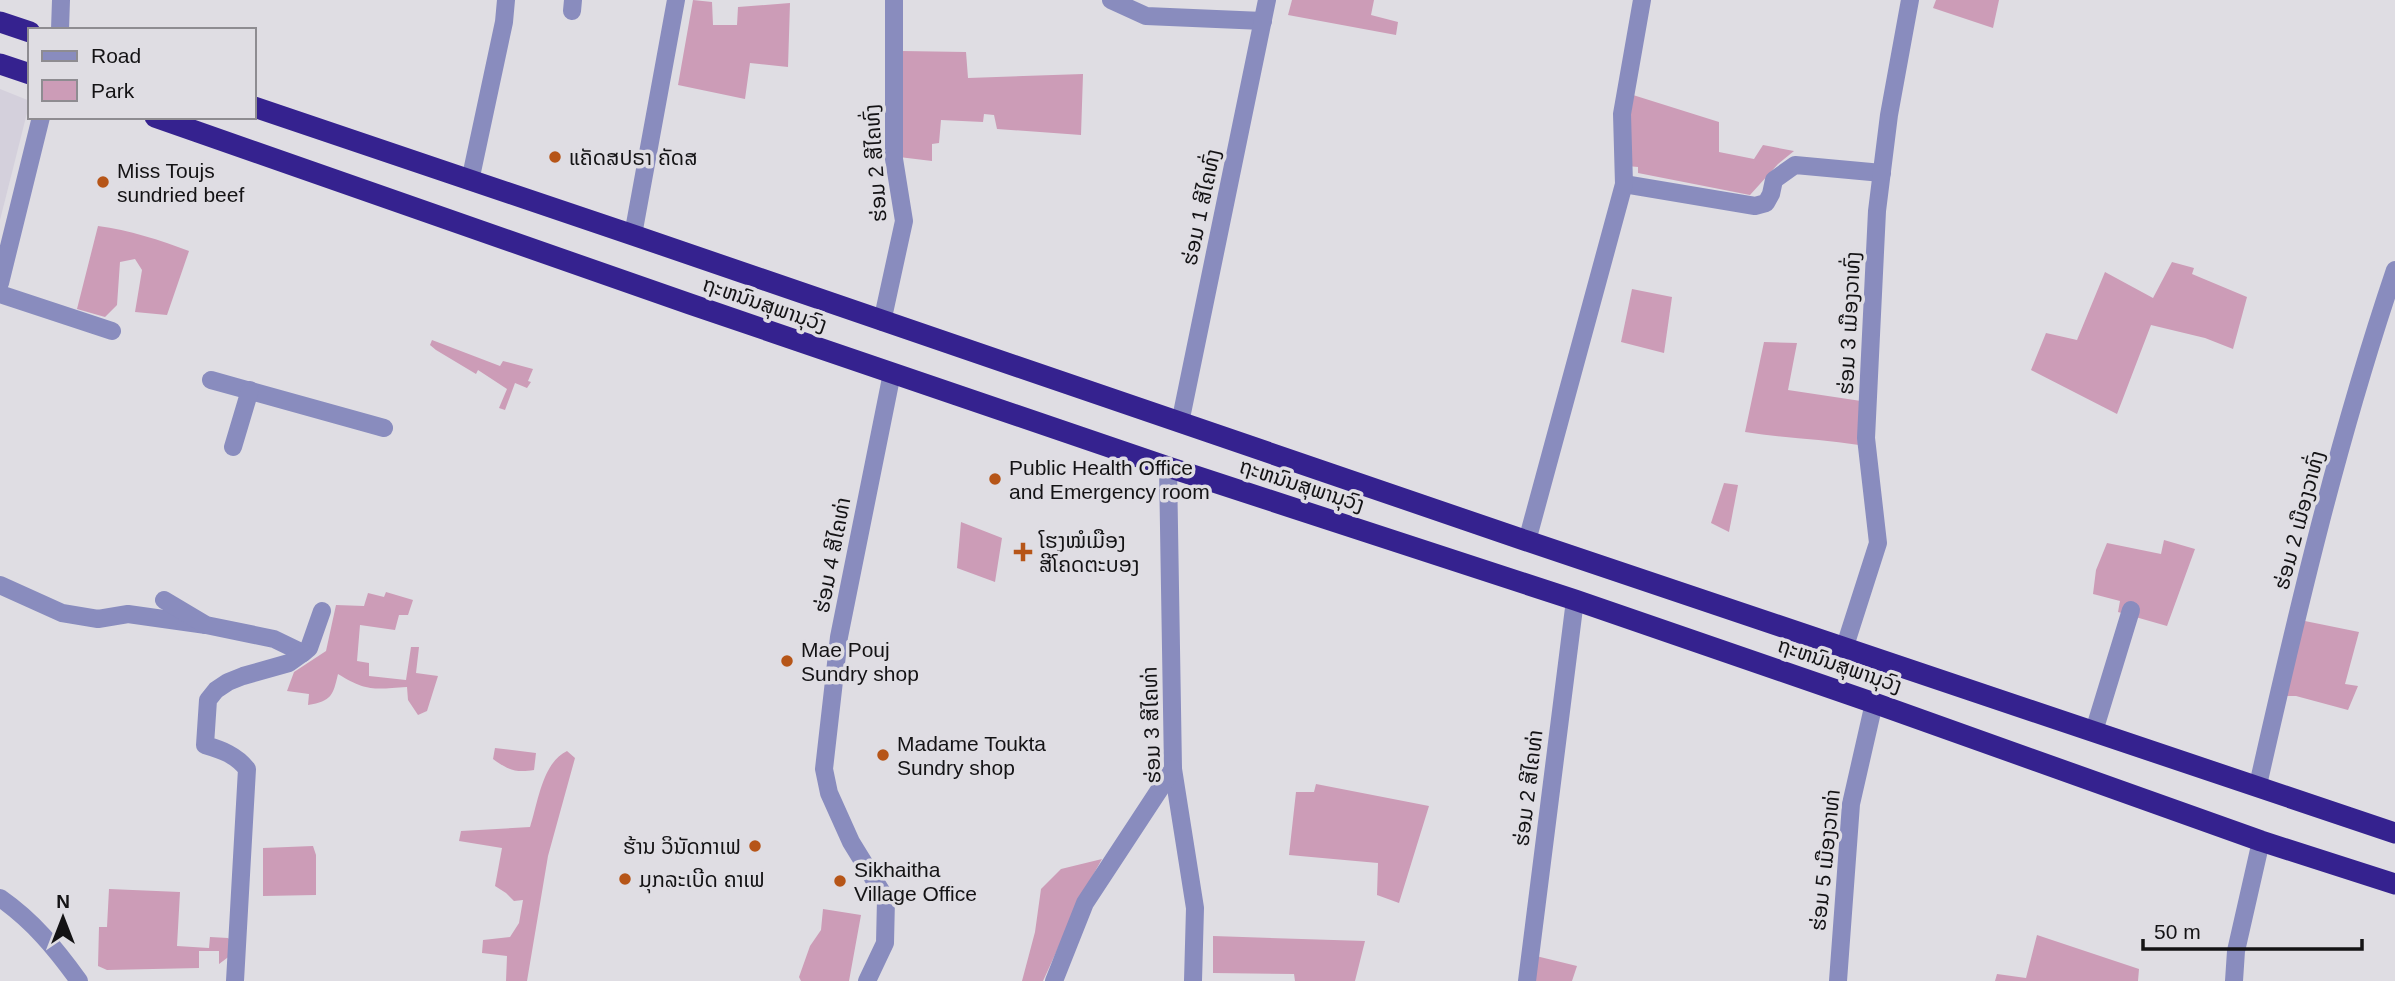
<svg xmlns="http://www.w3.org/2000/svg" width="2395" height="981" font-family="Arial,'Noto Sans Lao',sans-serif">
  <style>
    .built { fill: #d4d0dc }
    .green { fill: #cc9cb7 }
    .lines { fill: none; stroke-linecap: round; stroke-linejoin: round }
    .street { stroke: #898cbe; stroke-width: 18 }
    .highway { stroke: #35228f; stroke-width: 21 }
    .poi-dot { fill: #b65518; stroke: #dfdde3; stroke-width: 2.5 }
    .labels { text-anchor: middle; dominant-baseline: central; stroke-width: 7; stroke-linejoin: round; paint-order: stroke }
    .poi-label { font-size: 21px; fill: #141315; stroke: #dfdde3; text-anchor: start }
    .street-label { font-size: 21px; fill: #141315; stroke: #dfdde3 }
  </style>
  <rect width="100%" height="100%" fill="#dfdde3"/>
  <!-- built -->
  <path class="built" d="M0 89 30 101 0 220Z"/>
  <!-- green -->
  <g class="green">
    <path d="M693 0 712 2 713 25H737L738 7 790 3 788 67 750 63 745 99 678 85Z"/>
    <path d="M1292 0H1374L1371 15 1398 22 1396 35 1288 15Z"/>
    <path d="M1936 0H1999L1993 28 1933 8Z"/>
    <path d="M902 51 966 52 968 78 1083 74 1081 135 997 129 994 115 984 114 983 122 941 120 939 143 932 144V161L899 157Z"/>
    <path d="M1633 95 1719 122V152L1754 159 1763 145 1794 151 1778 164 1750 195 1638 173V167L1627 166 1628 137Z"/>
    <path d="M98 226C129 230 160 240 189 251L167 315 135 312 142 270 135 259 120 262 117 305 105 317 77 309Z"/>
    <path d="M2172 262 2194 268 2192 274 2247 297 2233 349 2205 338 2151 325 2117 414 2031 370 2046 333 2077 340 2105 272 2153 298Z"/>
    <path d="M1632 289 1672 297 1664 353 1621 342Z"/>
    <path d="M432 340 500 366 503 361 533 369 528 381 531 382 527 388 515 383 505 410 499 408 507 389 478 370 476 374 436 350 430 345Z"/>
    <path d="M1764 342 1797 343 1788 390 1861 401 1859 445C1821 439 1783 438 1745 432Z"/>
    <path d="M1724 483 1738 485 1729 532 1711 523Z"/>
    <path d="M961 522 1002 538 995 582 957 568Z"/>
    <path d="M2164 540 2195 549 2167 626 2118 612 2120 601 2093 594 2096 570 2107 543 2161 554Z"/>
    <path d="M386 592 413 600 408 615H399L395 630 360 625 357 661 369 663V676L406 680 411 647H419L416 673 438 676 427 711 418 715 408 700 407 687C375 689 367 692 338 674 333 695 332 701 308 705L309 694 287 691 294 672 326 651 336 605 364 606 368 593 384 597Z"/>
    <path d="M2300 620 2359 632 2345 684 2358 686 2348 710 2296 696H2286Z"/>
    <path d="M495 748 536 753 534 770C516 773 508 770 493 759Z"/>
    <path d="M567 751 575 758 548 856 527 981H506L507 956 482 953 483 940 510 937 519 923 523 900 514 901 506 893 495 886 502 848 459 841 461 831 530 827C538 803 542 763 567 751Z"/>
    <path d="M1316 784 1429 806 1399 903 1377 895 1378 863 1289 855 1296 792H1314Z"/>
    <path d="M313 846 316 855V895L263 896V848Z"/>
    <path d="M1102 859 1083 893 1043 981H1022L1035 932 1041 889 1061 869Z"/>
    <path d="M109 889 180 892 177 946 209 948 210 937 228 938 233 943 231 955 219 964V951H199V968L107 970 98 966 99 927H107Z"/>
    <path d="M823 909 861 915 849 981H801L799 977 810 946 821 930Z"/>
    <path d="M2037 935 2139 969 2138 981H1995L1997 974 2026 978Z"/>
    <path d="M1213 936 1365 941 1355 981H1295L1294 974 1213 973Z"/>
    <path d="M1536 956 1577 966 1572 981H1533Z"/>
  </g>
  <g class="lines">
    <!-- street -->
    <g class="street">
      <path d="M1111 0 1146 16 1263 21"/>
      <path d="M572 11 573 0"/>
      <path d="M60 30 61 0"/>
      <path d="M470 181 504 22 506 0"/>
      <path d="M1624 184 1755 206 1766 203 1771 194 1774 180 1795 165 1882 173"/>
      <path d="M633 235 676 0"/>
      <path d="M0 283 41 117"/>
      <path d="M0 294 112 331"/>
      <path d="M882 322 904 221 894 159V0"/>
      <path d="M211 380 384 428"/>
      <path d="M1180 423 1267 0"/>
      <path d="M233 447 250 390"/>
      <path d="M1168 467 1173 769 1195 908 1193 981"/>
      <path d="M1527 541 1624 184 1622 114 1642 0"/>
      <path d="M0 585 62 613 98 619 128 614 206 625"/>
      <path d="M164 600 206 625 274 639 303 653 309 648 322 611"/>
      <path d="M1845 646 1878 543 1866 438 1877 211 1889 115 1910 0"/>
      <path d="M2094 731 2131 610"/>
      <path d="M2258 785C2297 612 2338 438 2395 270"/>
      <path d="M0 898C33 921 56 949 79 981"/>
      <path d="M235 981 247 769C236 755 222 750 205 745L208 700 216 690 228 682 243 676 289 663 303 653"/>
      <path d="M867 981 885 943 886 899 851 842 829 793 824 769 839 637 892 373"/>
      <path d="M1054 981 1085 903 1173 769"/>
      <path d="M1527 981 1575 600"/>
      <path d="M1838 981 1851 804 1874 703"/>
      <path d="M2234 981 2236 951 2261 841"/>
    </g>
    <!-- highway -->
    <g class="highway">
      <path d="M0 22 30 32"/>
      <path d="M0 64 30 74"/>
      <path d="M254 107 633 235 1527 541 2395 833"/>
      <path d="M155 117 690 304 1168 467 1575 600 1874 703 2261 841 2395 884"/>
    </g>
  </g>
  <!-- markers -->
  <g class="poi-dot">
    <circle cx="555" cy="157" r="7"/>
    <circle cx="103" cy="182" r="7"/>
    <circle cx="995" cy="479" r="7"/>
    <path d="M1019.5 541.5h7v7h7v7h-7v7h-7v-7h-7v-7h7z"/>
    <circle cx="787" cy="661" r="7"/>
    <circle cx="883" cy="755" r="7"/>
    <circle cx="755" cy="846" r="7"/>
    <circle cx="625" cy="879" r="7"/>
    <circle cx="840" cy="881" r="7"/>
  </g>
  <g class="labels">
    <!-- poi labels -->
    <g class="poi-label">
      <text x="569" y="157">ແຄັດສປຣາ ຄັດສ</text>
      <text x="117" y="170">Miss Toujs<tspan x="117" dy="24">sundried beef</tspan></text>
      <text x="1009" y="467">Public Health Office<tspan x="1009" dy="24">and Emergency room</tspan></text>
      <text x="1039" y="540">ໂຮງໝໍເມືອງ<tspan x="1039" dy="24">ສີໂຄດຕະບອງ</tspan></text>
      <text x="801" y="649">Mae Pouj<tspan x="801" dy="24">Sundry shop</tspan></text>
      <text x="897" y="743">Madame Toukta<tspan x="897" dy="24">Sundry shop</tspan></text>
      <text x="741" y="846" text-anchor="end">ຮ້ານ ວິນັດກາເຟ</text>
      <text x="854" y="869">Sikhaitha<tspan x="854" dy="24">Village Office</tspan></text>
      <text x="639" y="879">ມຸກລະເບີດ ຄາເຟ</text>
    </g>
    <!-- street labels -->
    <g class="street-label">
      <text transform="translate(875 163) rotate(-94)">ຮ່ອມ 2 ສີໄຄທົ່ງ</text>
      <text transform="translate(1201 207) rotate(-78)">ຮ່ອມ 1 ສີໄຄທົ່ງ</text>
      <text transform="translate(765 304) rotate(19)">ຖະຫນົນສຸພານຸວົງ</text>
      <text transform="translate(1849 323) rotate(-87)">ຮ່ອມ 3 ເມືອງວາທົ່ງ</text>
      <text transform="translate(1302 485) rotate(18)">ຖະຫນົນສຸພານຸວົງ</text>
      <text transform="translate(2299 520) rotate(-75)">ຮ່ອມ 2 ເມືອງວາທົ່ງ</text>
      <text transform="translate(832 555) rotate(-79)">ຮ່ອມ 4 ສີໄຄທ່າ</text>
      <text transform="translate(1840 665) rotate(19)">ຖະຫນົນສຸພານຸວົງ</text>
      <text transform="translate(1151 725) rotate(-92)">ຮ່ອມ 3 ສີໄຄທ່າ</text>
      <text transform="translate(1528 788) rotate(-83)">ຮ່ອມ 2 ສີໄຄທ່າ</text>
      <text transform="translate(1825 860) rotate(-84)">ຮ່ອມ 5 ເມືອງວາທ່າ</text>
    </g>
  </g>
  <!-- legend -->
  <rect x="28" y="28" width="228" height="91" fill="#dfdde3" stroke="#8e8c91" stroke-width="2"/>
  <rect x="42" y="51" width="35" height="10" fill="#898cbe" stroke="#8e8c91" stroke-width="2"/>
  <text x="91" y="63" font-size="21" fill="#141315">Road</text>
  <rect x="42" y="80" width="35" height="21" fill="#cc9cb7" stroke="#8e8c91" stroke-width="2"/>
  <text x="91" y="98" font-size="21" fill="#141315">Park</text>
  <!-- north arrow -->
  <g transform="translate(63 918)" stroke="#dfdde3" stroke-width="5" paint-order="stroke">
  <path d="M0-5L12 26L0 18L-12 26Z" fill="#141315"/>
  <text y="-10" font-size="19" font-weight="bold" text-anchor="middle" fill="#141315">N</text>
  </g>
  <!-- scale -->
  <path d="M2143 939v10h219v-10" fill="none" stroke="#141315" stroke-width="3.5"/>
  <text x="2154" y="939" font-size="21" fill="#141315" stroke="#dfdde3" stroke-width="5" paint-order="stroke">50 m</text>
</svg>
